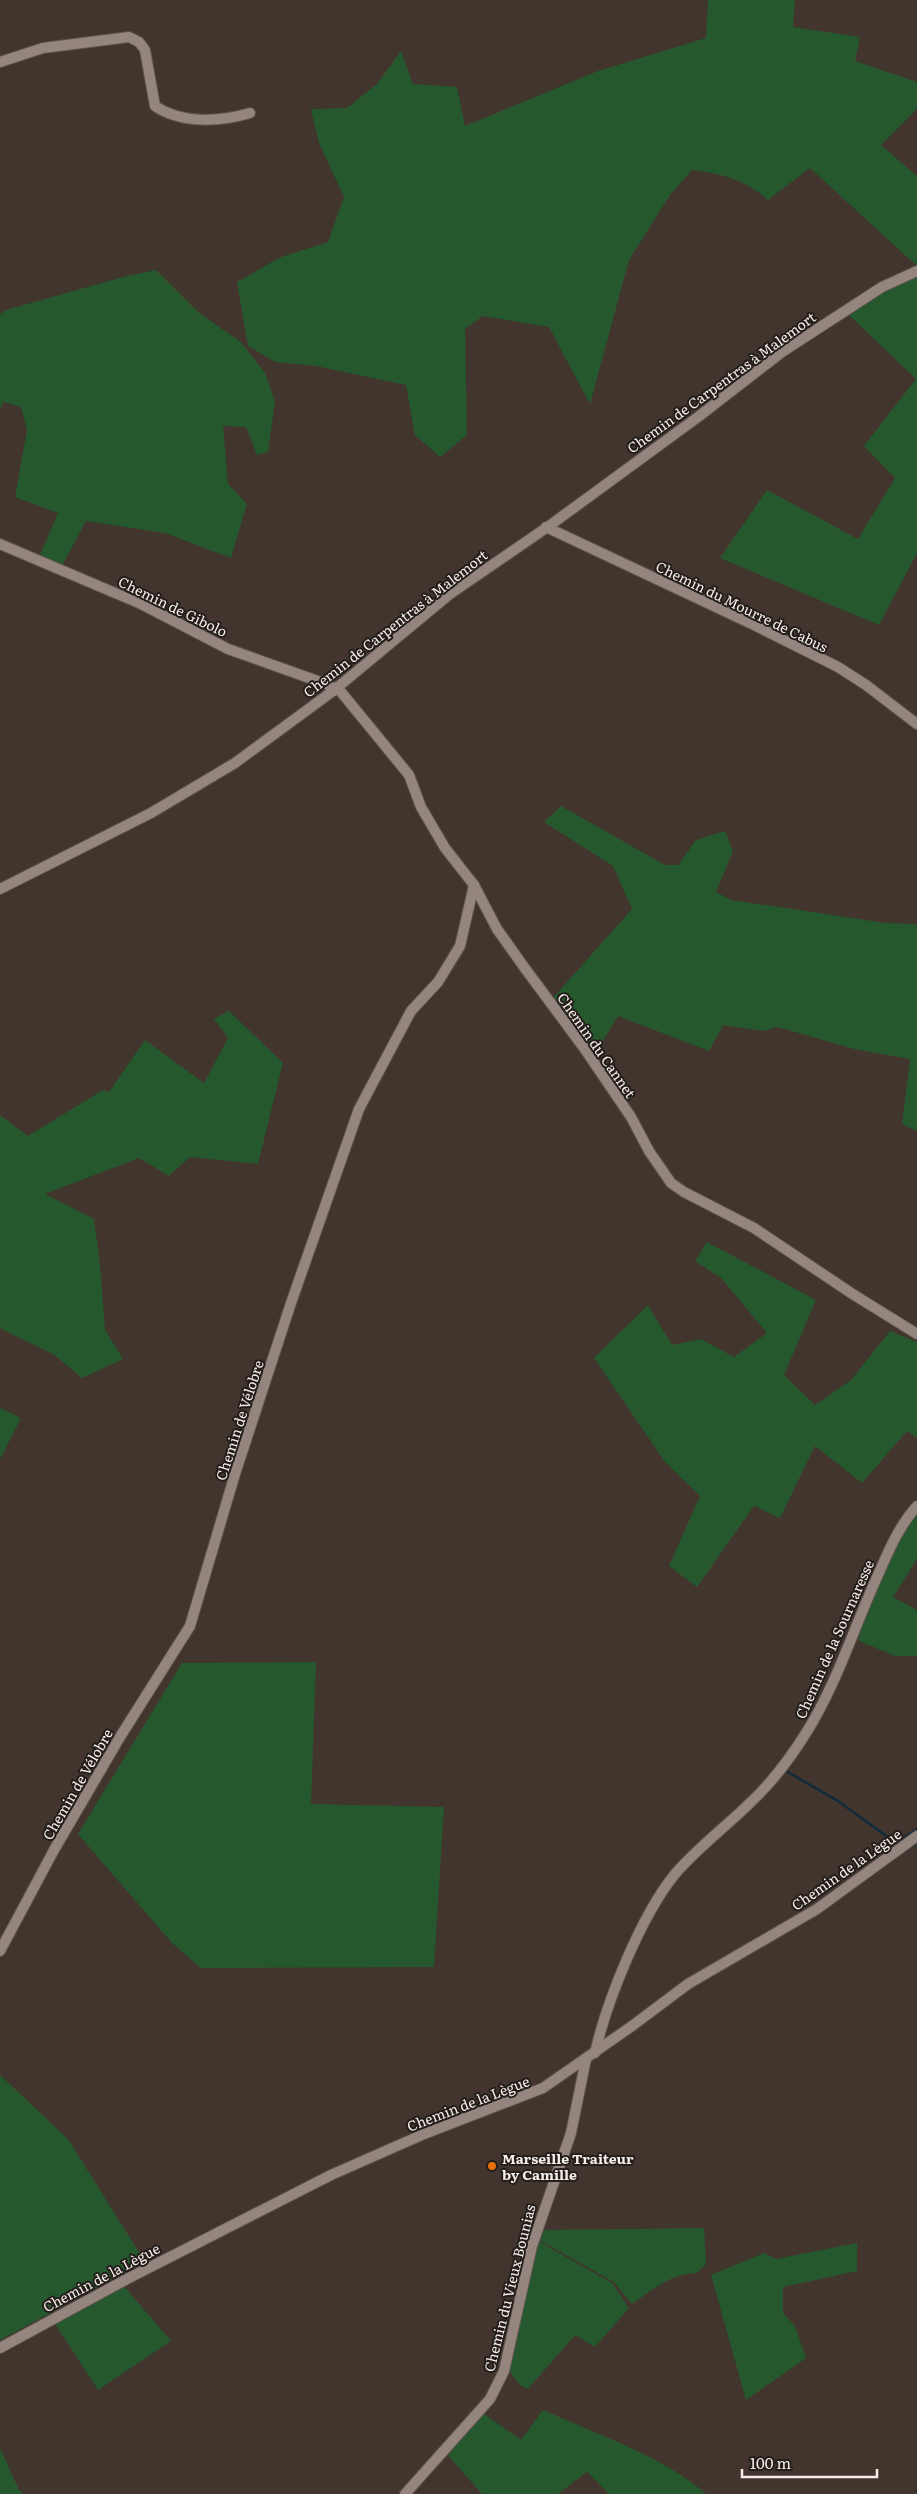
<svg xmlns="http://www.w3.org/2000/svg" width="917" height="2494" font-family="Literata,serif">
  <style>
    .green { fill: #26582e }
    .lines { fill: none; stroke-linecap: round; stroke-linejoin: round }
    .stream { stroke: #102b3c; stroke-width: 2.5 }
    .minor-casing { stroke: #5e534d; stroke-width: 12 }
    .minor { stroke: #94857e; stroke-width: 10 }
    .food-dot { fill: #e8710a; stroke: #241e1b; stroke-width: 2 }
    .labels { text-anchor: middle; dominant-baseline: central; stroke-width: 4; stroke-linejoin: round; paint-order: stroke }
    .street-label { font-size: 14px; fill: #f6eeea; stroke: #241e1b }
    .poi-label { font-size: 14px; font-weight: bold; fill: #f6eeea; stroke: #241e1b; text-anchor: start }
  </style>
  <rect width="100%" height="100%" fill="#41352e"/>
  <!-- green -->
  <g class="green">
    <path d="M708 0H795L793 27 860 37 855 61 917 82V109L881 145 917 176V266L810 168 768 200C744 179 722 174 692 170L670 195 629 260 590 404 549 327 483 316 465 329 467 435 440 457 415 435 406 385 316 366 275 362 248 346 237 282 281 257 328 242 344 197 319 143 311 109 347 108 377 84 401 51 413 84 457 87 465 126 598 71 706 38Z"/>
    <path d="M156 270 199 313 241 342 265 373 275 401 268 452 257 455 246 427 223 426 228 484 247 504 231 558 165 533 86 521 62 566 40 555 58 513 15 497 27 430 21 407 3 402 0 411V314L6 310 123 277Z"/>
    <path d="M917 275V553L879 625 720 558 767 490 858 539 895 478 864 446 916 379 848 314 895 284Z"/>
    <path d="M561 806 665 865H678L696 840 725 831 733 851 716 892 731 900 886 923 917 924V1131L902 1124 910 1059 854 1049 778 1027 763 1031 723 1025 709 1051 618 1016 594 1056 552 999 632 909 613 866 544 822Z"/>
    <path d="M229 1011 283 1063 258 1164 190 1157 169 1176 139 1158 45 1194 94 1219 100 1264 105 1330 123 1359 82 1378 53 1354 3 1330 0 1326V1115L28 1136 103 1090 109 1092 145 1040 204 1083 228 1038 214 1019Z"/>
    <path d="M707 1242 816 1300 784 1375 815 1405 851 1380 890 1331 917 1342V1438L907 1431 862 1483 815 1446 780 1518 754 1506 697 1587 669 1566 700 1496 665 1462 594 1358 648 1305 672 1345 701 1339 734 1357 767 1333 721 1278 695 1261Z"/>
    <path d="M0 1408 21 1418 0 1459Z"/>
    <path d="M917 1514V1559L893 1597 917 1610V1656H895L859 1641C862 1601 893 1545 917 1514Z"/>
    <path d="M316 1662 311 1804 444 1807 434 1967 201 1968 171 1942 78 1834 182 1663Z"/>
    <path d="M0 2075 68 2139 145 2262 0 2340Z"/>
    <path d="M704 2228 706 2264 697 2273C672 2273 652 2290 632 2304L614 2282 539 2240 543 2230Z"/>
    <path d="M538 2241 612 2283 629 2308 595 2347 575 2335 528 2389 520 2385 508 2369Z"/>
    <path d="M857 2243V2271L783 2287V2313L795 2326 806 2358 746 2400 711 2275 764 2253 776 2259Z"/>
    <path d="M123 2285 171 2341 98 2390 54 2322Z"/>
    <path d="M543 2410C594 2433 665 2457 706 2494H609L587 2472 558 2494H482L447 2454 483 2413 521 2440Z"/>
    <path d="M0 2448 19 2490 23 2494H0Z"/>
  </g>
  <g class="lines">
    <!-- stream -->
    <g class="stream">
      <path d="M786 1771 838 1801 896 1843 917 1829"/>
      <path d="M906 1850 917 1843"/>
    </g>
    <defs>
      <g id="minor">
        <path d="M0 62 43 48 129 37 139 42 145 50 155 106C181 124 220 122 250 113"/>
        <path d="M546 527 752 624 838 667 866 685 917 724"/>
        <path d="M0 544 141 604 228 649 329 685 333 691"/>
        <path d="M337 687 409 775 421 807 445 848 474 885 497 929 524 967 584 1048 631 1117 649 1151 671 1183 684 1192 754 1228 851 1293 917 1334"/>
        <path d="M0 889 151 813 235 763 333 691 450 594 549 526 698 417 782 352 882 287 917 271"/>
        <path d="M0 1951 54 1850 120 1737 190 1626 235 1474 291 1303 359 1109 411 1011 438 982 460 946 474 885"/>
        <path d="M595 2053C607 2000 641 1916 675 1874 698 1847 727 1826 752 1801 773 1781 791 1757 806 1733 837 1684 854 1627 878 1575 889 1550 899 1526 917 1506"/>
        <path d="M0 2348 127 2279 331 2175 424 2134 543 2088 632 2026 688 1984 817 1909 917 1836"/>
        <path d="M405 2494 490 2399 504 2371 532 2246 571 2133 586 2059"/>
      </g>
    </defs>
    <!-- minor casing -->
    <use href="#minor" class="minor-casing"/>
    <!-- minor -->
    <use href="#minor" class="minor"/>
  </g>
  <!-- markers -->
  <circle class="food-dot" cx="492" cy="2166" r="5"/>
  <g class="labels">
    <!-- street labels -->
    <g class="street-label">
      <text transform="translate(721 382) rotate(-36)">Chemin de Carpentras à Malemort</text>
      <text transform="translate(173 606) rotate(26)">Chemin de Gibolo</text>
      <text transform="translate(742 606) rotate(26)">Chemin du Mourre de Cabus</text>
      <text transform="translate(395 623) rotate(-38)">Chemin de Carpentras à Malemort</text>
      <text transform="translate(597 1045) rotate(55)">Chemin du Cannet</text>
      <text transform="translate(239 1420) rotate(-72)">Chemin de Vélobre</text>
      <text transform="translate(834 1639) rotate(-66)">Chemin de la Sournaresse</text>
      <text transform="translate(77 1784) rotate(-60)">Chemin de Vélobre</text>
      <text transform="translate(846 1869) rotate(-35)">Chemin de la Lègue</text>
      <text transform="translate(468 2103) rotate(-21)">Chemin de la Lègue</text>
      <text transform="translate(101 2277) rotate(-28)">Chemin de la Lègue</text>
      <text transform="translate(509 2288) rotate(-76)">Chemin du Vieux Bounias</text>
    </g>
    <!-- poi labels -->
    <g class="poi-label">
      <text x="502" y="2158">Marseille Traiteur<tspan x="502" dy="16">by Camille</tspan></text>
    </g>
  </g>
  <!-- scale -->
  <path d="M742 2469v8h135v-8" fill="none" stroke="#f6eeea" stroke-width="2.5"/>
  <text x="750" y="2469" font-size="15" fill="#f6eeea" stroke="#241e1b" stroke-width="4" paint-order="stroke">100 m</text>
</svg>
